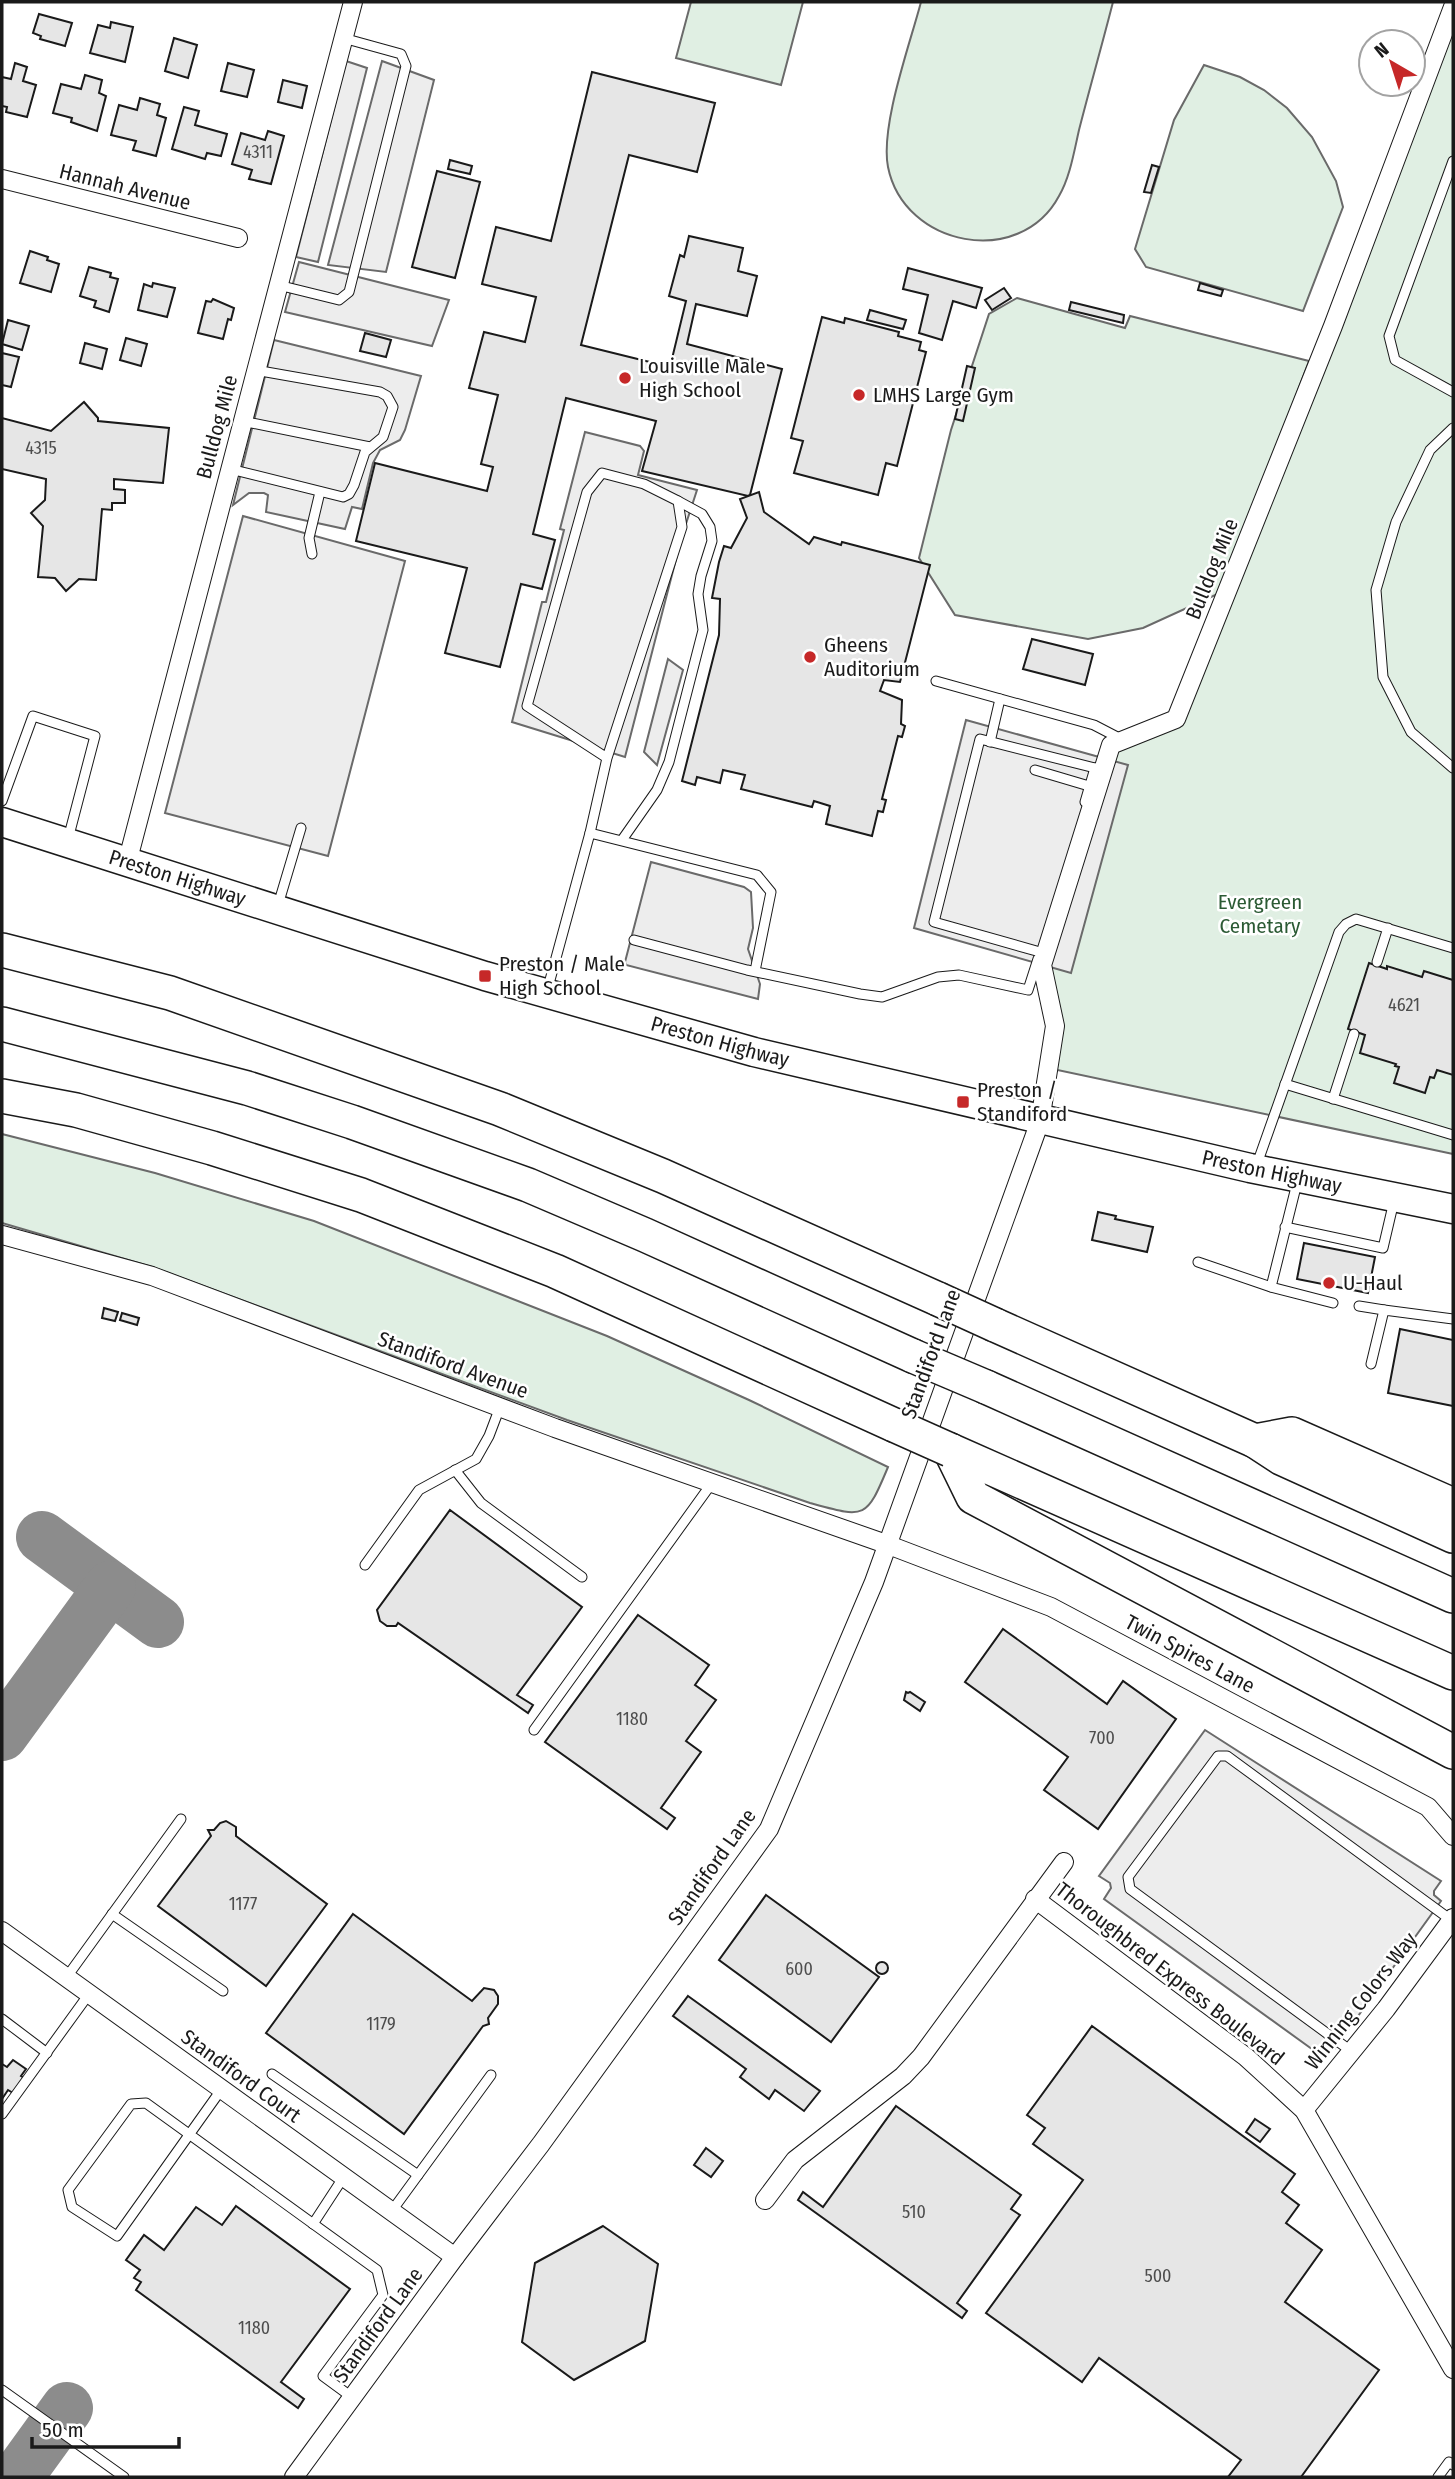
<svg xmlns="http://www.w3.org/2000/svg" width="1455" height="2479" font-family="'Fira Sans Condensed',sans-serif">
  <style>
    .green { fill: #e0efe3; stroke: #6a6a6a; stroke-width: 2 }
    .parking { fill: #ededed; stroke: #6a6a6a; stroke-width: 2 }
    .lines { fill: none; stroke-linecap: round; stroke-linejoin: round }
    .taxiway { stroke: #8c8c8c; stroke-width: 52 }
    .building { fill: #e6e6e6; stroke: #1a1a1a; stroke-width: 2 }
    .service-casing { stroke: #1a1a1a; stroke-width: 11 }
    .minor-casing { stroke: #1a1a1a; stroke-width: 20 }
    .primary-casing { stroke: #1a1a1a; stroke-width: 31 }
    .motorway-casing { stroke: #1a1a1a; stroke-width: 36 }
    .service { stroke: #fff; stroke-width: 9 }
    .minor { stroke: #fff; stroke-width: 18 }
    .primary { stroke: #fff; stroke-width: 28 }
    .motorway { stroke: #fff; stroke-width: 33 }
    .motorway-bridge-casing { stroke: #1a1a1a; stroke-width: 36; stroke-linecap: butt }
    .motorway-bridge { stroke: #fff; stroke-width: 33 }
    .poi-dot { fill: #c62828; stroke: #fff; stroke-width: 2.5 }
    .labels { text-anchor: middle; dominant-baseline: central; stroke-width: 5; stroke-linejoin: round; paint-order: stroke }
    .number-label { font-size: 18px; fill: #4d4d4d }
    .street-label { font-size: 21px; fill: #1a1a1a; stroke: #fff }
    .poi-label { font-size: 21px; fill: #1a1a1a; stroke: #fff; text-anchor: start }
    .park-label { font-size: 21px; fill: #2b5a34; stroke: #fff }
  </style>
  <rect width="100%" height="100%" fill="#fff"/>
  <!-- green -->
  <g class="green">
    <path d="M691 2H803L781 85 676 58Z"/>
    <path d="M921 2H1113C1102 45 1090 87 1079 130 1074 152 1070 177 1059 196 1020 269 904 247 888 167 880 126 910 44 921 2Z"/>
    <path d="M1453 23V1154L1048 1068 1055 1026 1042 965 1111 745 1176 719Z"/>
    <path d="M1204 65 1240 77 1264 90 1287 108 1312 137 1336 181 1343 207 1303 311 1146 267 1135 249 1174 120Z"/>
    <path d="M1017 298 1125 328 1130 316 1309 361 1222 592 1143 628 1088 639 955 615 919 558 951 430 989 314Z"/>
    <path d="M2 1134 155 1173 314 1221 607 1336 749 1400 888 1467C866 1520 865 1518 810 1503L567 1420 152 1267 2 1223Z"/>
  </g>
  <!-- parking -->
  <g class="parking">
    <path d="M346 61 367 68 318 262 296 257Z"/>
    <path d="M382 61 434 80 386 272 328 265Z"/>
    <path d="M299 262 449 300 432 346 285 312Z"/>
    <path d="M274 340 421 376 405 430 400 440 380 450 373 463 362 509 352 507 345 529 266 512 268 495 264 493H249L233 505Z"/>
    <path d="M585 432 640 446 644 451 638 475 697 490 682 536 625 757 512 722 542 602H546L564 530 560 529Z"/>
    <path d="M243 516 405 561 328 856 165 813Z"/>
    <path d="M668 659 683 670 657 765 644 752Z"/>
    <path d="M966 720 1128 765 1071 973 914 928Z"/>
    <path d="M651 862 744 887 751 892 753 928 748 949 760 984 758 999 626 965 625 962Z"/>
    <path d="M1205 1730 1441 1881 1434 1891V1895L1441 1901 1335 2048 1331 2042H1326L1316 2052 1104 1899 1111 1888 1110 1883 1099 1876Z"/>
  </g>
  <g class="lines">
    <!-- taxiway -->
    <g class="taxiway">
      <path d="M42 1537 158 1622"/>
      <path d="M2 1735 110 1587"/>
      <path d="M17 2477 67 2408"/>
    </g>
  </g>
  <!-- building -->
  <g class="building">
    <path d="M39 14 72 23 65 46 40 39 41 36 33 33Z"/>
    <path d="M111 22 133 27 125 62 90 53 98 25 110 28Z"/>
    <path d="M174 38 197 45 188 78 165 71Z"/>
    <path d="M15 63 27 67 23 81 36 85 27 117 6 112 7 107 2 106V77L11 79Z"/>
    <path d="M228 63 254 70 247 97 221 91Z"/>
    <path d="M592 72 715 103 697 172 629 155 581 345 670 367 686 301 669 296 680 255 684 257 689 236 743 248 738 271 757 276 747 316 696 304 687 344 782 369 750 495 748 496 642 471 656 421 566 398 533 534 555 540 542 589 521 584 500 667 445 653 467 568 356 541 375 463 487 491 493 467 481 464 498 395 469 388 484 332 525 342 536 297 482 284 496 227 551 241Z"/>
    <path d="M85 75 102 80 99 93 106 96 97 131 71 122 72 118 53 113 61 84 81 89Z"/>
    <path d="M283 80 307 86 302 108 278 102Z"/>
    <path d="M140 98 160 104 157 115 166 118 156 156 133 150 136 141 111 135 119 105 137 110Z"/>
    <path d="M184 107 199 111 195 125 227 134 221 156 207 153 205 159 172 149Z"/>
    <path d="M268 131 284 136 271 184 249 179 252 170 232 164 241 133 265 140Z"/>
    <path d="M450 160 472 166 470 174 448 169Z"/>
    <path d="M1152 165 1159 167 1151 193 1144 192Z"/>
    <path d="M437 171 480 182 455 278 412 267Z"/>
    <path d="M30 251 48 257 47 260 59 264 51 292 20 283Z"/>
    <path d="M89 267 111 273 110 277 118 279 109 312 94 307 96 301 80 296Z"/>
    <path d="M908 268 982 288 976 308 953 301 942 340 919 333 928 295 903 289Z"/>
    <path d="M153 283 175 288 167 317 138 310 144 284 152 287Z"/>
    <path d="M1200 283 1223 290 1221 296 1198 290Z"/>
    <path d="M1004 288 1011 298 992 310 985 300Z"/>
    <path d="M213 299 234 308 231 320 228 319 223 339 198 333 206 301 211 302Z"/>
    <path d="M1071 302 1124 315 1123 323 1069 310Z"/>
    <path d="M870 310 906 320 903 329 867 320Z"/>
    <path d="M822 317 844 323 845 318 899 332 898 336 921 342 919 350 926 352 897 466 886 463 878 495 794 473 803 441 791 438Z"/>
    <path d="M8 320 29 326 22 350 2 344Z"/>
    <path d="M365 333 391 340 386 357 360 351Z"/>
    <path d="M126 338 147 344 141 366 120 360Z"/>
    <path d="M85 343 107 349 102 369 80 363Z"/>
    <path d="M2 353 19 357 11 387 2 385Z"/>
    <path d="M967 366 975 368 963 421 955 419Z"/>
    <path d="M84 402 98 418V421L169 428 163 483 114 479V489L125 490V503H112V510L102 509 96 580 79 579 66 591 55 578 38 577 43 526 31 513 45 500 46 479 2 469V418L51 431Z"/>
    <path d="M759 492 764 512 809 544 814 537 841 545 842 542 930 565 900 682 884 680 880 691 902 700 901 724 905 726 902 737 898 736 882 799 886 800 883 812 878 811 872 836 826 824 830 806 814 801 812 807 741 789 745 775 723 770 720 783 697 777 695 785 682 781 719 635 720 599 712 598 719 562 724 546 731 548 747 518 740 499Z"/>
    <path d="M1032 639 1093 654 1085 685 1023 669Z"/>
    <path d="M1369 963 1387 969V966L1422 977 1424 971 1453 980V1075L1437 1070 1434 1078 1430 1077 1425 1093 1394 1083 1399 1067 1395 1066 1396 1064 1360 1053 1365 1035 1348 1029Z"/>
    <path d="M1098 1212 1116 1216 1115 1219 1153 1227 1147 1252 1092 1240Z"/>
    <path d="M1304 1243 1375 1257 1368 1293 1297 1279Z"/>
    <path d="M104 1308 118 1312 115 1321 102 1318Z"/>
    <path d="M122 1313 139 1318 137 1325 120 1320Z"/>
    <path d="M1400 1329 1453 1340V1406L1388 1393Z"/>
    <path d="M450 1510 582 1607 517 1695 533 1705 528 1713 398 1623 396 1626H387L380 1621 377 1610Z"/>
    <path d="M638 1615 709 1665 695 1685 716 1700 686 1741 701 1752 661 1808 675 1818 667 1829 545 1742Z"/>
    <path d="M1003 1629 1107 1704 1123 1681 1176 1719 1098 1829 1044 1790 1068 1757 965 1682Z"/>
    <path d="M906 1692 908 1693 910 1692 925 1702 920 1711 904 1700Z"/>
    <path d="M226 1821 236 1827V1836L327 1904 266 1986 158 1906 211 1836 208 1830H214L220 1823Z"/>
    <path d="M766 1895 879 1977 831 2042 719 1960Z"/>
    <path d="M353 1914 472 2001 484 1988 494 1990 498 1996V2004L488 2018 489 2024 483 2026 404 2134 266 2033Z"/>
    <circle cx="882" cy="1968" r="6"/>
    <path d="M688 1996 820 2091 804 2111 775 2090 769 2099 740 2077 746 2069 673 2016Z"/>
    <path d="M1092 2026 1295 2174 1282 2192 1299 2205 1286 2223 1322 2250 1285 2302 1379 2370 1301 2477H1228L1241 2460 1099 2358 1082 2382 986 2313 1083 2180 1033 2144 1045 2128 1027 2115Z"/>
    <path d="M13 2060 26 2069 21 2076 24 2078 13 2093 8 2090 2 2099V2064L7 2067Z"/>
    <path d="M896 2106 1021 2195 1011 2209 1020 2215 957 2303 967 2311 962 2318 798 2200 803 2192 823 2207Z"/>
    <path d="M1255 2119 1270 2129 1260 2142 1246 2132Z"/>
    <path d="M706 2148 723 2161 711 2177 694 2165Z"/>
    <path d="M236 2206 350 2289 281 2382 304 2399 298 2408 136 2290 141 2282 134 2278 140 2270 126 2260 144 2235 164 2250 196 2207 222 2225Z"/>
    <path d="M603 2226 658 2264 645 2341 574 2380 522 2342 535 2263Z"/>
  </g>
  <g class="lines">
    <defs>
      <g id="service">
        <path d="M1453 161 1389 336 1395 360 1453 392"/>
        <path d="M278 285 339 300 349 292 406 66 401 54 343 38"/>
        <path d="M242 421 370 447"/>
        <path d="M1453 428 1430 450 1396 522 1376 590 1383 677 1411 732 1453 768"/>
        <path d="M230 469 343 497 349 494 354 485 365 452 383 437 393 407 387 396 380 392 255 370"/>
        <path d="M312 554 309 538 320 492"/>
        <path d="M936 681 1094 725 1121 739"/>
        <path d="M990 742 1000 699"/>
        <path d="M1035 770 1089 786"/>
        <path d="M2 801 33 716 95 736 68 839"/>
        <path d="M1085 802 1095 768"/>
        <path d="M590 833 607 758 527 706 587 492 602 473 644 484 678 501 682 527 607 758"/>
        <path d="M622 840 657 790 669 762 703 630 698 594 701 576 712 541 710 527 702 514 678 501"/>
        <path d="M278 905 301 828"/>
        <path d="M634 940 747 970 860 994 882 997 938 977 959 975 1028 990 1038 959"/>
        <path d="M1040 952 934 922 980 739 1095 768"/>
        <path d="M1377 962 1388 928"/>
        <path d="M547 991 590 833 757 875 771 892 755 971"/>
        <path d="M1285 1084 1453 1135"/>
        <path d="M1333 1099 1354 1034"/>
        <path d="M1257 1164 1339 932 1346 924 1356 919 1453 948"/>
        <path d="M1297 1183 1271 1287 1333 1303"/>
        <path d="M1285 1227 1383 1248 1394 1201"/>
        <path d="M1198 1262 1271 1287"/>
        <path d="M1359 1306 1384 1310"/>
        <path d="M1371 1364 1384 1310 1453 1319"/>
        <path d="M455 1470 481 1503 582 1577"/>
        <path d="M365 1565 419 1490 476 1459 489 1436 500 1407"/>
        <path d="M534 1730 712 1483"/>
        <path d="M112 1914 223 1991"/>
        <path d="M66 1978 181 1819"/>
        <path d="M2 2019 47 2053"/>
        <path d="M1351 2051 1130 1889 1128 1877 1218 1756H1227L1451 1920"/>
        <path d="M272 2074 418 2175"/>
        <path d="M221 2090 117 2236 72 2207 68 2190 131 2104 146 2103 377 2270 383 2295 323 2376 353 2398"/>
        <path d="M2 2114 89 1994"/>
        <path d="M391 2212 491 2075"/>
        <path d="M313 2224 343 2178"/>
        <path d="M2 2390 124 2477"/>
        <path d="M1438 2477 1449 2462 1453 2465"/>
      </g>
      <g id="minor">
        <path d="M2 179 238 238"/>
        <path d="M127 863 353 2"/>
        <path d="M2 1235 152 1276 555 1428 886 1544 1051 1607 1428 1807 1453 1836"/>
        <path d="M1035 1899 1246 2057 1304 2110 1453 2369"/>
        <path d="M2 1931 455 2257"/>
        <path d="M1304 2110 1386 2009 1453 1918"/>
        <path d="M765 2200 795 2160 903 2076 921 2057 1064 1862"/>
        <path d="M294 2477 455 2257 541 2144 769 1829 874 1582 1040 1121 1055 1026 1042 965 1111 745 1176 719 1333 326 1453 7"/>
      </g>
      <g id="primary">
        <path id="s1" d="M2 822 485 976 754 1052 1250 1168 1453 1209"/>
      </g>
      <g id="motorway">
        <path d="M2 950 170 993 500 1109 663 1176 938 1299"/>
        <path d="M2 1024 247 1088 352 1122 528 1185 645 1235 913 1356"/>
        <path d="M2 1096 76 1110 212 1148 361 1195 555 1271 894 1425"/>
        <path d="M995 1325 1255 1441 1281 1458 1453 1536"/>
        <path d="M986 1387 1453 1596"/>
        <path d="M1255 1441 1292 1434 1453 1505"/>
        <path d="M950 1450 973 1497 1453 1752"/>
        <path d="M950 1450 1453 1673"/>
      </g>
    </defs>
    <!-- service casing -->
    <use href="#service" class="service-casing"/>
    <!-- minor casing -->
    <use href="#minor" class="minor-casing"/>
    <!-- primary casing -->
    <use href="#primary" class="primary-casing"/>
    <!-- motorway casing -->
    <use href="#motorway" class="motorway-casing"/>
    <!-- service -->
    <use href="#service" class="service"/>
    <!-- minor -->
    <use href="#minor" class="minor"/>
    <!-- primary -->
    <use href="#primary" class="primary"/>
    <!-- motorway -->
    <use href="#motorway" class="motorway"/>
    <defs>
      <g id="motorway-bridge">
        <path d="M938 1299 995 1325"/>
        <path d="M913 1356 986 1387"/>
        <path d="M894 1425 950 1450"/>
      </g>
    </defs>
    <!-- motorway-bridge casing -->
    <use href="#motorway-bridge" class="motorway-bridge-casing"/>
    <!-- motorway-bridge -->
    <use href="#motorway-bridge" class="motorway-bridge"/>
  </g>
  <!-- markers -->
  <g class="poi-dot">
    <circle cx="625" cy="378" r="7"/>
    <circle cx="859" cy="395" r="7"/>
    <circle cx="810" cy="657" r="7"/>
    <rect x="478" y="969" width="14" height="14" rx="3.5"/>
    <rect x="956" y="1095" width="14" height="14" rx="3.5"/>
    <circle cx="1329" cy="1283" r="7"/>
  </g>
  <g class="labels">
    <!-- number labels -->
    <g class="number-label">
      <text x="258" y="152">4311</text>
      <text x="41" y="448">4315</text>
      <text x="1404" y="1005">4621</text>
      <text x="632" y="1719">1180</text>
      <text x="1102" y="1738">700</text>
      <text x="243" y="1904">1177</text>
      <text x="799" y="1969">600</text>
      <text x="381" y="2024">1179</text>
      <text x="914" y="2212">510</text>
      <text x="1158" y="2276">500</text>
      <text x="254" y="2328">1180</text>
    </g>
    <!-- street labels -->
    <g class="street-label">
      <text transform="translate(125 187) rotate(14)">Hannah Avenue</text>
      <text transform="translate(217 427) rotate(-75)">Bulldog Mile</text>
      <text transform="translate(1212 569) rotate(-68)">Bulldog Mile</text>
      <text stroke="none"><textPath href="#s1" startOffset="184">Preston Highway</textPath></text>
      <text stroke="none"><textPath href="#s1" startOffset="751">Preston Highway</textPath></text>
      <text stroke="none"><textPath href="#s1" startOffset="1318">Preston Highway</textPath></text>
      <text transform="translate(931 1354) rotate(-70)">Standiford Lane</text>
      <text transform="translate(453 1365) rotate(20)">Standiford Avenue</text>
      <text transform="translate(1190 1654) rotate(28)">Twin Spires Lane</text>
      <text transform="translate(712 1867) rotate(-55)">Standiford Lane</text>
      <text transform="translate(1170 1974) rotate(38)">Thoroughbred Express Boulevard</text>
      <text transform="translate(1361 2001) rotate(-52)">Winning Colors Way</text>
      <text transform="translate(241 2076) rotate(36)">Standiford Court</text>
      <text transform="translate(378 2325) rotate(-54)">Standiford Lane</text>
    </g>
    <!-- poi labels -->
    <g class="poi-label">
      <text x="639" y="366">Louisville Male<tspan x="639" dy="24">High School</tspan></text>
      <text x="873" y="395">LMHS Large Gym</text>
      <text x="824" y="645">Gheens<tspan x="824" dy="24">Auditorium</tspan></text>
      <text x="499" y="964">Preston / Male<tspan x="499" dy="24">High School</tspan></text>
      <text x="977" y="1090">Preston /<tspan x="977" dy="24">Standiford</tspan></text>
      <text x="1343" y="1283">U-Haul</text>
    </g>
    <!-- park labels -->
    <g class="park-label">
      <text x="1260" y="902">Evergreen<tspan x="1260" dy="24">Cemetary</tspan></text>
    </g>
  </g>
  <!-- border -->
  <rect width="1455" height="2479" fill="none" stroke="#1a1a1a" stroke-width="7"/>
  <!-- north arrow -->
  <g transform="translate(1392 63) rotate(321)"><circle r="33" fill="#ffffff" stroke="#a3a3a3" stroke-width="2"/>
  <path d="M0-5L12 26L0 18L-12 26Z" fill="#c62828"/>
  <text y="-10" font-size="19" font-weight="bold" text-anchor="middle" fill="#1a1a1a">N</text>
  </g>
  <!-- scale -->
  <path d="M32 2437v10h147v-10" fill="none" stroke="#1a1a1a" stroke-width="3.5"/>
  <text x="42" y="2437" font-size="21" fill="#1a1a1a" stroke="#ffffff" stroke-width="5" paint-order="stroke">50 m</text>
</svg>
